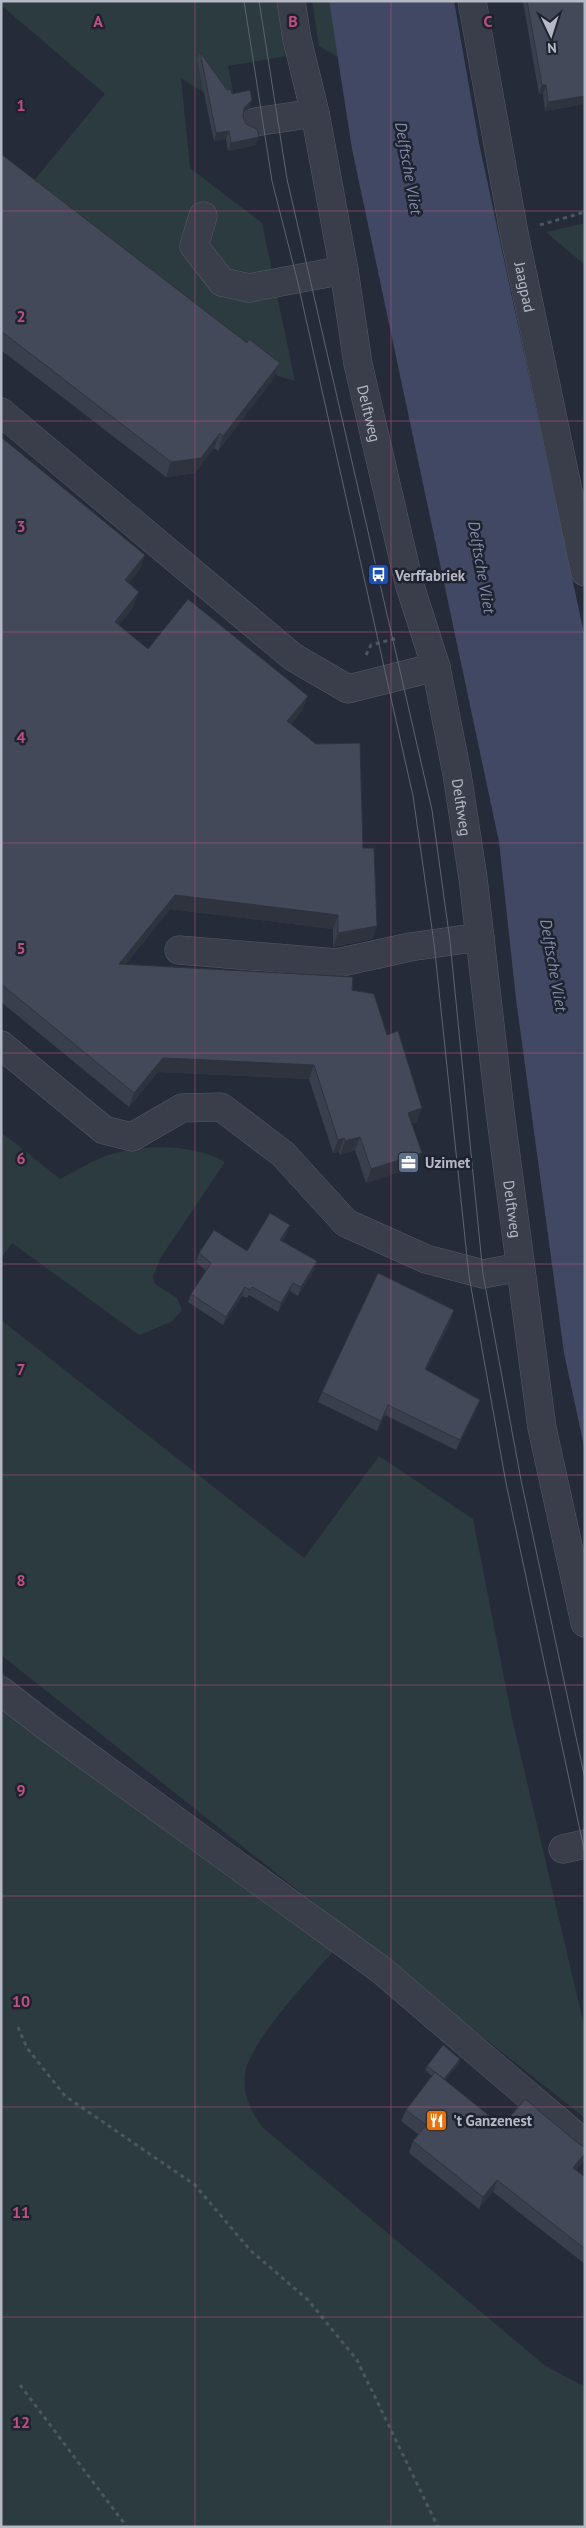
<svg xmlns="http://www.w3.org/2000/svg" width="586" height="2528" font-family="'PT Sans',sans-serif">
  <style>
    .green { fill: #2c3b3f }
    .water { fill: #404863 }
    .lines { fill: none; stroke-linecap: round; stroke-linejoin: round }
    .minor-casing { stroke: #555965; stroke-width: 29 }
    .path { stroke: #4a575c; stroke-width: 3; stroke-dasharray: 4 4; stroke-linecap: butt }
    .minor { stroke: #3a3e4a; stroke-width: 28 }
    .tram { stroke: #5e6373; stroke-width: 1 }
    .wall { fill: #3a3f4d }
    .shaded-wall { fill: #2f333e }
    .building { fill: #434959; stroke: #2f333e }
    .grid { fill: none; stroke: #bd5080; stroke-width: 1; stroke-opacity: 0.55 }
    .labels { text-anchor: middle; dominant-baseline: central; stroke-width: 5; stroke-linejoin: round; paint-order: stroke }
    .street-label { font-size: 15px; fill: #b5b9c5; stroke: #1f232f }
    .poi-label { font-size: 15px; font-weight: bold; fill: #b5b9c5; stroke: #1f232f; text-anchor: start }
    .water-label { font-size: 16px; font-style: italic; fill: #818baa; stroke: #1f232f }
    .grid-label { font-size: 16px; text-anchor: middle; font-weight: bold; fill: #bd5080; stroke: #1f232f; stroke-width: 5; stroke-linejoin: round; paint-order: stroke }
  </style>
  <rect width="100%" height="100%" fill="#262b3a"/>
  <!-- green -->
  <g class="green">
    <path d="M1 1H277L286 56 228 66 237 113 181 78 190 168 262 223 295 381 278 376 23 194 105 94 1 5Z"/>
    <path d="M312 1H329L338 57 319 46Z"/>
    <path d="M585 223V265L546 232Z"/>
    <path d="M1 1132 60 1179C76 1171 94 1159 112 1154 145 1144 194 1144 225 1162L161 1257 153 1276 155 1284 177 1298 182 1310 171 1322 139 1335 12 1243 1 1258Z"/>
    <path d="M1 1320 304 1558 379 1456 473 1519 512 1718 585 2030V2118L1 1655Z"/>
    <path d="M1 1672 332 1923 338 1946C312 1976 259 2031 247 2066 239 2088 250 2110 262 2127L544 2365 585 2387V2527H1Z"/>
  </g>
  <!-- water -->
  <path class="water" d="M329 1H454L479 143 585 638V1451L564 1353 516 999 499 842 352 149Z"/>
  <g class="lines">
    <defs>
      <g id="minor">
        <path id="s1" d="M291 1 297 39 315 113 344 270 358 364 409 583 436 667 457 774 473 878 500 1111 542 1428 585 1623"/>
        <path id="s2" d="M472 1 514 233 585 572"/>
        <path d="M255 122 315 113"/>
        <path d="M203 216 194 246 222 282 249 288 344 270"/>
        <path d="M1 412 293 657 348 689 436 667"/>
        <path d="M179 950 337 963 410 947 480 937"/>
        <path d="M1 1045 104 1130 132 1137 182 1108 221 1107 283 1154 346 1223 426 1259 483 1274 520 1267"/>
        <path d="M1 1691 47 1727 380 1969 585 2144"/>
        <path d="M563 1849 585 1844"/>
      </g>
    </defs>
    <!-- minor casing -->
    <use href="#minor" class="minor-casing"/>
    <!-- path -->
    <g class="path">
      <path d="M540 225 585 212"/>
      <path d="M366 655 371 645 398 638"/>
      <path d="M18 2027 27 2048 65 2096 195 2185 250 2250 308 2300 357 2360 438 2527"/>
      <path d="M20 2385 127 2527"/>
    </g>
    <!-- minor -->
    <use href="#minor" class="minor"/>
    <!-- tram -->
    <g class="tram">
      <path d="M244 1 272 181 297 279 413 796 434 943 469 1276 506 1483 585 1854"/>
      <path d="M259 1 287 179 432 810 450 941 483 1274 521 1480 585 1779"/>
    </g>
  </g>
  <!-- wall -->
  <g class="wall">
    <path d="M523 1H585V104L545 111 543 94H539Z"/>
    <path d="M200 52 227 90 232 94 252 100 249 108 243 114V117L256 145 228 151 226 139 214 141 197 60Z"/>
    <path d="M1 154 247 343 280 363 274 378 218 451 214 448 195 473 166 477 1 350Z"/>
    <path d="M1 437 140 569 128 583 134 606 119 625 148 649 303 709 291 724 363 848 377 926 372 939 333 947V929L170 909 125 965 352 990 387 1035 417 1122 412 1123 417 1166 366 1183 355 1150 340 1155 339 1152 333 1153 309 1079 158 1072 129 1107 1 1002Z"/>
    <path d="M290 1225 286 1234 282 1241 317 1261 314 1270 298 1296 290 1291 278 1312 249 1295 247 1298 242 1296 223 1325 188 1302 191 1294 206 1271 196 1262 199 1253 247 1251Z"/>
    <path d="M451 1321 426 1369 476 1410 456 1450 385 1415 377 1431 318 1402 322 1392Z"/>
    <path d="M460 2059 459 2064 445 2080 502 2126 584 2161 576 2170 585 2177V2264L493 2192 479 2209 409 2153 413 2141 419 2135 401 2121 406 2110 432 2076 425 2070 427 2066Z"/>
  </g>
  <!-- shaded-wall -->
  <g class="shaded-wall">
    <path d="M542 85H546L543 94H539Z"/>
    <path d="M585 96V104L545 111 548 102Z"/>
    <path d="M252 100 249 108 241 116 244 108Z"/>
    <path d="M229 131 226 139 214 141 216 133Z"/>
    <path d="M259 137 256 145 228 151 231 143Z"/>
    <path d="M280 363 274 378 218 451 223 436Z"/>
    <path d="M220 433 214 448 195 473 166 477 171 462Z"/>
    <path d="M145 555 140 569 120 594 125 580Z"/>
    <path d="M139 592 134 606 110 636 115 622Z"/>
    <path d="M308 696 303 709 282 735 287 721Z"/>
    <path d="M175 895 338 915 333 929 170 909 114 978 119 964Z"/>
    <path d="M377 926 372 939 333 947 338 933Z"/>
    <path d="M163 1058 314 1065 309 1079 158 1072 129 1107 134 1093Z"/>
    <path d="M422 1108 417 1122 403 1126 408 1113Z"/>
    <path d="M360 1137 355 1150 340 1155 345 1141Z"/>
    <path d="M344 1138 339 1152 333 1153 338 1140Z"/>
    <path d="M422 1153 417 1166 366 1183 371 1169Z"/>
    <path d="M290 1225 286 1234 277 1248 280 1240Z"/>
    <path d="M317 1261 314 1270 298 1296 301 1287Z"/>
    <path d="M293 1283 290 1291 278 1312 281 1303Z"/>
    <path d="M245 1287 242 1296 223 1325 226 1317Z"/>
    <path d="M454 1310 451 1321 422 1379 425 1369Z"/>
    <path d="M480 1400 476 1410 456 1450 460 1440Z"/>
    <path d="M388 1405 385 1415 377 1431 381 1421Z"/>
    <path d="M460 2059 459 2064 442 2084 444 2079Z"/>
    <path d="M585 2153 584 2161 569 2179 573 2168Z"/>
    <path d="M497 2180 493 2192 479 2209 483 2197Z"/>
  </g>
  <!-- building -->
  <g class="building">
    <path d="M527 1H585V96L548 102 546 85H542Z"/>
    <path d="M200 52 227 90 231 89 232 94 250 90 252 100 244 108 243 117 246 124 257 129 259 137 231 143 229 131 216 133Z"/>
    <path d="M1 154 247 343 249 339 280 363 223 436 220 433 201 458 171 462 1 331Z"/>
    <path d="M1 437 145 555 125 580 139 592 115 622 148 649 188 599 308 696 287 721 316 744 360 743 363 848H374L377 926 338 933V915L175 895 119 964 353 977 352 990 374 994 387 1035 398 1031 422 1108 408 1113 422 1153 371 1169 360 1137 345 1141 344 1138 338 1140 314 1065 163 1058 134 1093 1 984Z"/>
    <path d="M270 1213 290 1225 280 1240 317 1261 301 1287 293 1283 281 1303 252 1287 250 1290 245 1287 226 1317 191 1294 211 1263 199 1253 214 1230 247 1251Z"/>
    <path d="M378 1273 454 1310 425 1369 480 1400 460 1440 388 1405 381 1421 322 1392Z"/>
    <path d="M443 2045 460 2059 444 2079 427 2066Z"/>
    <path d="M435 2072 502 2126 525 2099 579 2144 585 2147V2153L573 2168 585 2177V2249L497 2180 483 2197 413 2141 426 2125 406 2110Z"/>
  </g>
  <!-- grid -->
  <path class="grid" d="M195 1V2527M391 1V2527M1 211H585M1 421H585M1 632H585M1 843H585M1 1053H585M1 1264H585M1 1475H585M1 1685H585M1 1896H585M1 2107H585M1 2317H585"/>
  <!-- icons -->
  <defs>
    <symbol id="bus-square" viewBox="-11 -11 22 22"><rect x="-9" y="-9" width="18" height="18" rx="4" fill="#1a4fb4" stroke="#1f232f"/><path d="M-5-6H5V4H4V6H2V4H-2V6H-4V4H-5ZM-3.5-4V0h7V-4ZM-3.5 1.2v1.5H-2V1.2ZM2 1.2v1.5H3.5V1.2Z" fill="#fff"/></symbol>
    <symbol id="office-square" viewBox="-11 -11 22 22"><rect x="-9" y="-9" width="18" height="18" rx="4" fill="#5c6f8a" stroke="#1f232f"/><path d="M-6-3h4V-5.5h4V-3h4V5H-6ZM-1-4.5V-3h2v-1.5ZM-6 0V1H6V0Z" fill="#fff"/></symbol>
    <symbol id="restaurant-square" viewBox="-11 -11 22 22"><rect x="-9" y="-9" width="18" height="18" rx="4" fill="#e8710a" stroke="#1f232f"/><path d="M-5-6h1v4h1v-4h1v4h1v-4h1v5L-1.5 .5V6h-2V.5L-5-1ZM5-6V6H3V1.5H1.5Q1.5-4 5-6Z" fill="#fff"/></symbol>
  </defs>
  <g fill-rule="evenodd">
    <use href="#bus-square" x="366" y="562" width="25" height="25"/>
    <use href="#office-square" x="396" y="1150" width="25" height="25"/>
    <use href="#restaurant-square" x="424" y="2108" width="25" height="25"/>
  </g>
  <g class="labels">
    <!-- street labels -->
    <g class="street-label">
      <text stroke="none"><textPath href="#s2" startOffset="291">Jaagpad</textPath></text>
      <text stroke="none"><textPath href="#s1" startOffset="420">Delftweg</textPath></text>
      <text stroke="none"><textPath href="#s1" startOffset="825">Delftweg</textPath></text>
      <text stroke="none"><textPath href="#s1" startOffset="1230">Delftweg</textPath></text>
    </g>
    <!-- poi labels -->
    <g class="poi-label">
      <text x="395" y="575">Verffabriek</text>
      <text x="425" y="1162">Uzimet</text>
      <text x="453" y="2120">'t Ganzenest</text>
    </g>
    <!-- water labels -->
    <g class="water-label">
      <text transform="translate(409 168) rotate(80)">Delftsche Vliet</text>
      <text transform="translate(482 567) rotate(80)">Delftsche Vliet</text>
      <text transform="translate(554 965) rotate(80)">Delftsche Vliet</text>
    </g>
  </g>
  <g class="grid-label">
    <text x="98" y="27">A</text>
    <text x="293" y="27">B</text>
    <text x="488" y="27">C</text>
    <text x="21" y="111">1</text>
    <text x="21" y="322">2</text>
    <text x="21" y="532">3</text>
    <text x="21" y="743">4</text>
    <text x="21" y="954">5</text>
    <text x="21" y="1164">6</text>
    <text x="21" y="1375">7</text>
    <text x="21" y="1586">8</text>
    <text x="21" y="1796">9</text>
    <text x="21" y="2007">10</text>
    <text x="21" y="2218">11</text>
    <text x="21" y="2428">12</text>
  </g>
  <!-- border -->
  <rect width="586" height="2528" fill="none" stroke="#b5b9c5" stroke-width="5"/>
  <!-- north arrow -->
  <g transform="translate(551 35) rotate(176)" stroke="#1f232f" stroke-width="4" paint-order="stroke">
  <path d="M0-4L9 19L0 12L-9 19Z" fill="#b5b9c5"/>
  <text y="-8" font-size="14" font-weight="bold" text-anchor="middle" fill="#b5b9c5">N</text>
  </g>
</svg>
